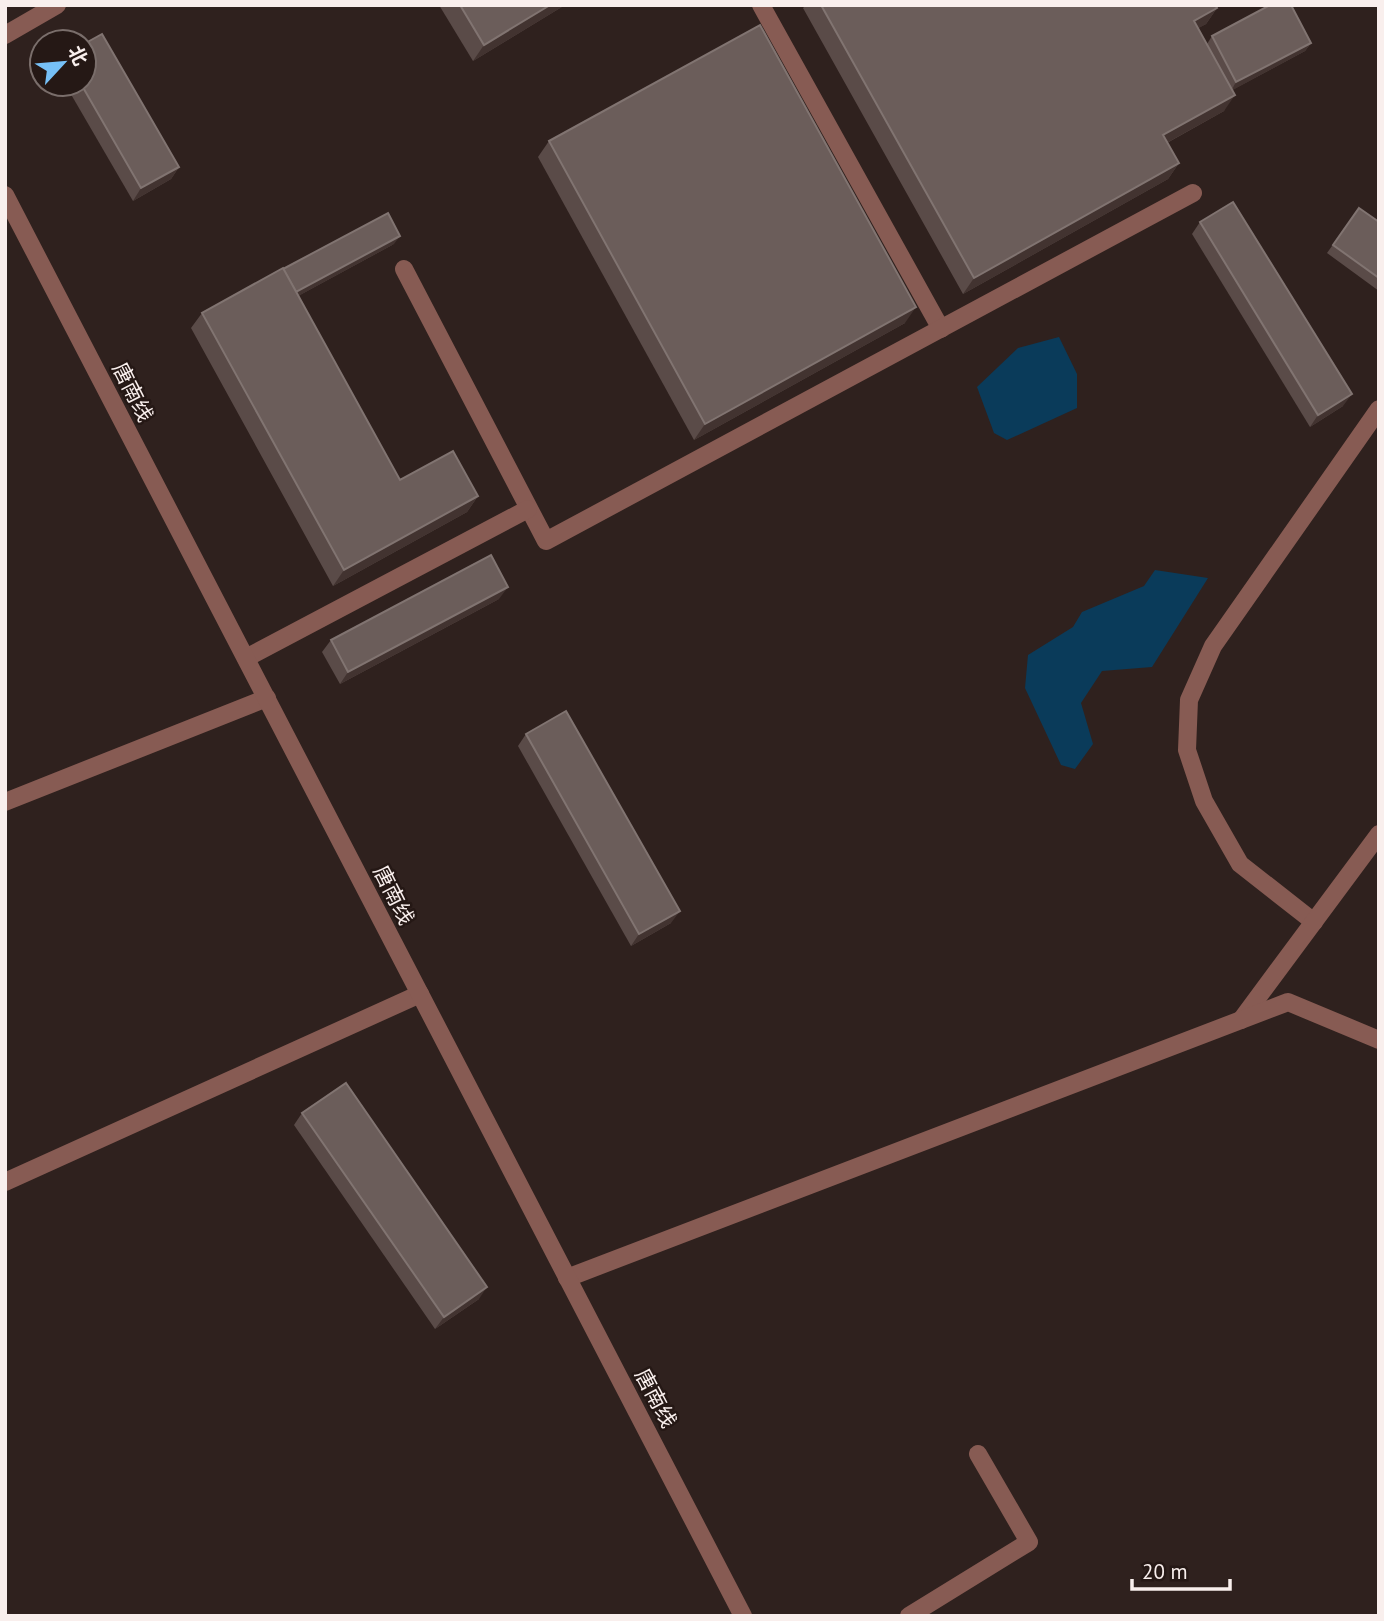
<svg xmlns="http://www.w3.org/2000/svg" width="1384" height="1621" font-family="'PT Sans','Noto Sans SC',sans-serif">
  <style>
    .water { fill: #0a3b5a }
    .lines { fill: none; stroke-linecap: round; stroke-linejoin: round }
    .service { stroke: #875b53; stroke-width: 18 }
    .minor { stroke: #875b53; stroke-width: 18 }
    .tertiary { stroke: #875b53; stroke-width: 18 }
    .wall { fill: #5a4b48 }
    .shaded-wall { fill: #423330 }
    .building { fill: #6b5d5a; stroke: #817471; stroke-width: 2 }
    .labels { text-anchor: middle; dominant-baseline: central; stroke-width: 5; stroke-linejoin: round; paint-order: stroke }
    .street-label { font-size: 21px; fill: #f9efed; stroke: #251815 }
  </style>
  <rect width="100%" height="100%" fill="#2f211e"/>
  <!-- water -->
  <g class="water">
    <path d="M1059 337 1077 374V408L1007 440 994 433 977 387 1018 348Z"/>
    <path d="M1155 570 1208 578 1152 667 1102 671 1081 703 1093 744 1075 769 1061 765 1025 688 1028 655 1073 627 1082 612 1144 586Z"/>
  </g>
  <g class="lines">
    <!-- service -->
    <g class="service">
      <path d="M761 5 941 329"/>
      <path d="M5 35 57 5"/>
      <path d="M404 269 546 541 1193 193"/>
      <path d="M246 658 528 509"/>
      <path d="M5 802 267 698"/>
      <path d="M1314 922 1240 864 1204 801 1187 750 1189 700 1213 646 1379 409"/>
      <path d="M1241 1020 1379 834"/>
      <path d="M5 1182 420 994"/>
      <path d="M909 1616 1029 1542 978 1454"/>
    </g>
    <!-- minor -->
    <path class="minor" d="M567 1278 1288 1002 1379 1040"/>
    <!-- tertiary -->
    <path class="tertiary" d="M5 195 743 1616"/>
  </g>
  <!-- wall -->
  <g class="wall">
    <path d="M439 5H565L473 61Z"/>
    <path d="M806 5H1215L1217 8 1206 24 1198 28 1207 44 1212 36 1311 43 1305 51 1232 90 1224 111 1167 143 1179 163 1168 179 963 294 803 8Z"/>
    <path d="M65 84H84L179 167 171 179 133 201Z"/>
    <path d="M549 141 905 323 694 440 538 157Z"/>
    <path d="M1359 208 1379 222V291L1327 253Z"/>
    <path d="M1200 222 1343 406 1310 427 1192 234Z"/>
    <path d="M394 244 298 296 400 480 478 496 467 512 333 586 191 328 202 313Z"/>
    <path d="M499 599 340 684 322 652 331 640Z"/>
    <path d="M526 734 671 923 631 946 518 746Z"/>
    <path d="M302 1113 479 1299 435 1329 294 1125Z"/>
  </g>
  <!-- shaded-wall -->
  <g class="shaded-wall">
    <path d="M550 5H565L473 61 484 45Z"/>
    <path d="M1217 8 1206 24 1183 37 1194 21Z"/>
    <path d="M1311 43 1305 51 1231 91 1236 82Z"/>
    <path d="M1235 95 1224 111 1152 151 1163 135Z"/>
    <path d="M1179 163 1168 179 963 294 974 278Z"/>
    <path d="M179 167 171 179 133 201 141 188Z"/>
    <path d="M400 236 394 244 289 301 295 292Z"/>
    <path d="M916 307 905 323 694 440 705 424Z"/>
    <path d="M1352 394 1343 406 1310 427 1318 415Z"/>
    <path d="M478 496 467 512 333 586 344 570Z"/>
    <path d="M508 587 499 599 340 684 348 672Z"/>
    <path d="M680 911 671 923 631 946 639 934Z"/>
    <path d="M487 1287 479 1299 435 1329 444 1317Z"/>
  </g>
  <!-- building -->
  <g class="building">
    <path d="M460 5H550L484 45Z"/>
    <path d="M821 5H1215L1217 8 1194 21 1235 95 1163 135 1179 163 974 278Z"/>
    <path d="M1270 5H1291L1311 43 1236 82 1212 36Z"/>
    <path d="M760 25 916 307 705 424 549 141Z"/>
    <path d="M102 34 179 167 141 188 81 84H84V44Z"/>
    <path d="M1233 202 1352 394 1318 415 1200 222Z"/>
    <path d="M1359 208 1379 222V278L1333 245Z"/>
    <path d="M388 213 400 236 296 292 283 269Z"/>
    <path d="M283 268 400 480 453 451 478 496 344 570 202 313Z"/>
    <path d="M491 555 508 587 348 672 331 640Z"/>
    <path d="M566 711 680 911 639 934 526 734Z"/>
    <path d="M346 1083 487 1287 444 1317 302 1113Z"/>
  </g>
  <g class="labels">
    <!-- street labels -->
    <g class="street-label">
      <text transform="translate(133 392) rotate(63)">唐南线</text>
      <text transform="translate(394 895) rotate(63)">唐南线</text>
      <text transform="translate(656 1398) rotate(62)">唐南线</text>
    </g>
  </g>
  <!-- border -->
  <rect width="1384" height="1621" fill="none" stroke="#f9efed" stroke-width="14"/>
  <!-- north arrow -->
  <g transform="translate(63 63) rotate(64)"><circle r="33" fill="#251815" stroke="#7a6e6b" stroke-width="2"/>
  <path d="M0-5L12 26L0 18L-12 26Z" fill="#76c0f7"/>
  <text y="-10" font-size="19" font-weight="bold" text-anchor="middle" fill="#f9efed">北</text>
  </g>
  <!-- scale -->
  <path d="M1132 1579v10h98v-10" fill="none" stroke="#f9efed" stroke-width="3.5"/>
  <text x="1142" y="1579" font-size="21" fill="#f9efed" stroke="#251815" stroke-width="5" paint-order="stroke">20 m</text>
</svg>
